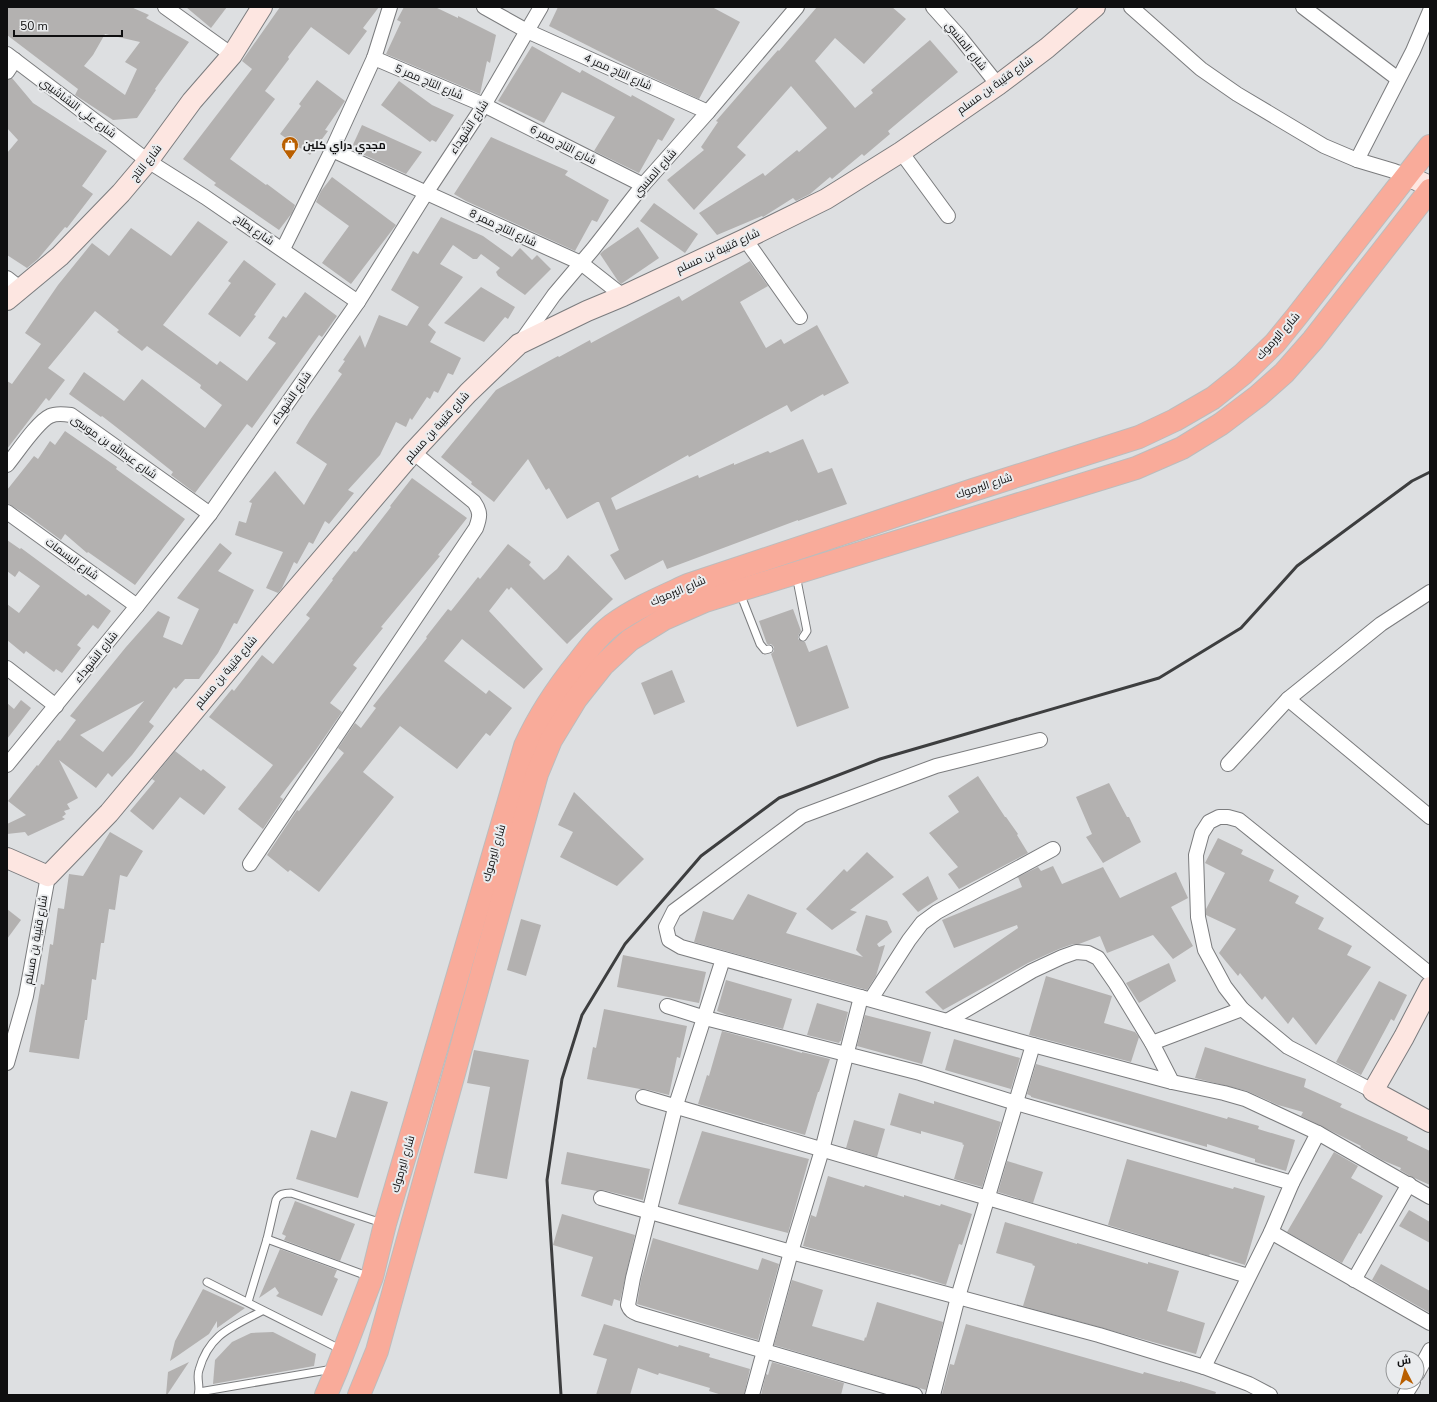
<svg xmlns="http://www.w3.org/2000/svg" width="1437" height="1402" font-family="'Nunito Sans',Cairo,sans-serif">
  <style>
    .building { fill: #b3b1b0; fill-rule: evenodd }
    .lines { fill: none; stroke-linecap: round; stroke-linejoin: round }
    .lane-casing { stroke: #7b7c7e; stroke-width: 9 }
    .street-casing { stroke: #7b7c7e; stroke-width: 16 }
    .secondary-casing { stroke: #7b7c7e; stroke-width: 22 }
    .highway-casing { stroke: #bcbcbc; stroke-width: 24 }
    .lane { stroke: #fff; stroke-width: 7 }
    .street { stroke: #fff; stroke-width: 14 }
    .secondary { stroke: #fde6e1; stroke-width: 20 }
    .highway { stroke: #f9ab9a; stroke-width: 22 }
    .rail { stroke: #3d3e3f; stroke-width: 3 }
    .labels { text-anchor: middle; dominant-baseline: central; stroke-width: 4; stroke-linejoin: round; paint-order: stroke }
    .street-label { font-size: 11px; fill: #0f0f10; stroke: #eaecee }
    .poi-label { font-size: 11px; font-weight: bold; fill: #0f0f10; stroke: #eaecee; text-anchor: start }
  </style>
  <rect width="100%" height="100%" fill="#dddfe1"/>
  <!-- building -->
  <g class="building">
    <path d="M7 7H131L149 15 146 18 189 42 155 89 156 90 137 118 113 120 75 95 78 89 7 35ZM105 34 140 42 125 62 137 69 125 95 84 66 93 55Z"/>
    <path d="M186 7H227L211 28Z"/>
    <path d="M280 7H379L363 28 367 31 349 55 311 27 288 57 289 59 265 91 275 99 230 159 266 185 267 184 295 205 292 213 279 230 214 185 216 183 183 159 252 69 242 61Z"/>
    <path d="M404 7H435L458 18V16L496 35 490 63 487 61 480 94 386 54 401 22 397 20Z"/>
    <path d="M558 7H712L740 22 699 99 638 71 549 26Z"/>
    <path d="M817 7H892L906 19 864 64 835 38 815 61 855 108 873 93 871 90 930 40 958 72 888 131 890 134 864 156 862 154 832 179 830 177 810 194 796 201 793 198 763 217 762 216 717 235 699 213 763 173 765 176 797 150 799 152 827 128 791 86 737 147 746 155 694 210 667 180 704 150 701 147 718 122 716 121 756 75 778 50 779 51Z"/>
    <path d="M532 46 580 73 582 70 631 97 632 95 675 119 662 141 658 139 639 173 594 151 615 117 562 92 544 123 498 101Z"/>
    <path d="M12 78 33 103 107 151 82 186 93 194 67 228 65 227 38 259 27 268 7 255V153L18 140 7 128V80Z"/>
    <path d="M317 80 345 101 325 130 328 131 310 155 280 134 301 106 299 104Z"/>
    <path d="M399 81 432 105 454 115 436 142 432 140 430 142 381 105Z"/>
    <path d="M362 125 422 152 406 174 351 149Z"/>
    <path d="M491 137 568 171 565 175 609 200 597 222 592 220 575 251 466 201 454 194Z"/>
    <path d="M332 177 396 225 351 284 322 263 349 226 316 202 321 191Z"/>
    <path d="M654 203 698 234 685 253 640 221Z"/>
    <path d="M441 217 483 236 512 257 520 248 532 260 537 255 551 269 525 295 498 276 496 272 500 268 481 254 477 259H473L453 245 440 264 463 277 428 325 436 332 430 342 461 358 453 375 448 373 438 393 434 391 430 399 427 397 412 420 410 418 406 427 396 422 380 455 348 490 354 493 329 524 325 521 313 544 309 542 297 564 294 562 282 588 278 593 266 588 283 552 235 535 239 521 246 523 252 503 249 502 275 471 304 505 327 464 296 443 310 420 342 374 338 371 345 361 343 360 360 335 365 348 379 315 407 326 419 307 391 290 413 251 418 254Z"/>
    <path d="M198 221 228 242 163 325 217 365 220 361 247 381 276 343 268 338 283 316 286 318 305 292 337 316 322 337 319 335 252 428 247 424 195 493 171 475 173 472 129 437 102 416 101 417 69 394 84 372 124 401 142 379 205 428 222 405 200 388 201 385 147 346 142 351 117 332 119 330 95 311 48 368 65 380 49 401 46 398 7 449V381L12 384 41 344 25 333 58 285 92 243 109 256 131 228 171 256Z"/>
    <path d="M638 227 659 258 621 284 618 281 600 254 603 251Z"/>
    <path d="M244 260 276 284 254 315 256 316 240 337 208 314 231 283 228 281Z"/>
    <path d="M750 261 768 286 740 302 766 348 781 339 784 344 817 325 849 383 824 396 823 394 791 412 787 405 689 457 688 455 611 498 616 510 698 475 699 478 734 463V465L768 451 770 453 803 439 818 473 832 468 847 504 798 521V520L667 569 663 560 625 580 610 555 619 550 599 502H597L567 519 549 488 546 490 528 459 494 502 471 484 472 482 441 457 496 390 558 356 559 357 590 340 591 343 679 296 682 301Z"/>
    <path d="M481 287 515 307 508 319 505 317 484 342 444 323Z"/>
    <path d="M65 431 117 467 116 469 185 519 135 585 88 552 87 553 65 534 61 540 27 515 7 503V490L34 456 38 459 50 441 55 445Z"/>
    <path d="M412 478 467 518 438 555 440 556 381 627 383 628 353 665 357 668 330 703 342 712 313 754 280 797 283 799 263 829 238 809 273 765 209 717 232 689 234 691 262 655 273 664 310 618 306 615 333 580 332 579 354 551 356 552 391 507 390 506Z"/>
    <path d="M7 540 20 549 21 548 86 596 88 594 111 611 98 629 93 625 77 645 81 648 62 673 56 669 54 672 26 651 24 654 7 640V604L19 613 40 586 19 571 15 577 7 571Z"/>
    <path d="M220 543 232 553 218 571 254 590 237 624 234 623 218 653 199 679H185L176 689 174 687 149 722 154 726 132 755 112 777 108 773 96 788 59 760 78 798 67 804 70 809 64 811 66 814 62 817 65 819 28 836 25 832 7 834V824L26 815 8 801 37 765 38 766 58 740 60 741 76 720 70 716 126 647 158 611 170 617 163 637 182 645 199 609 177 598ZM144 701 103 752 80 735Z"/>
    <path d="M508 544 531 562 529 565 544 580 557 569 568 555 613 599 567 644 511 587 509 590 507 588 489 611 543 669 524 689 462 639 444 661 486 694 489 690 512 708 490 736 486 733 457 769 400 726 363 772 394 797 319 892 290 870 288 872 267 855 297 810 299 811 344 753 338 748 355 723 361 728 376 708 373 706 427 638 426 637 448 609 451 611 478 577 480 579Z"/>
    <path d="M793 609 801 631 798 636V639L801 641 805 642 809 652 827 645 849 708 797 727 771 654 774 651V647L771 644H767L759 621Z"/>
    <path d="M672 670 685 702 654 715 641 683Z"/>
    <path d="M21 700 31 708 7 739V703L14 709Z"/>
    <path d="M175 751 201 771 203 769 226 787 204 815 180 797 153 830 130 811 155 781 152 779Z"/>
    <path d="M978 776 1005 817H1006L1018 834 1017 835 1028 853 959 889 948 874 958 867 929 833 959 812 948 796Z"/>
    <path d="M1109 783 1127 817H1129L1141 842 1103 863 1086 837 1092 834 1076 797Z"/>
    <path d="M574 792 644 859 617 886 560 857 573 832 558 825Z"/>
    <path d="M110 832 143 851 127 877 120 875 115 910 109 909 104 943H101L96 980 92 979 87 1020H85L79 1059 29 1052 41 984 44 985 50 944 53 945 58 908 64 909 69 874 83 876Z"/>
    <path d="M1218 838 1243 850 1241 854 1274 870 1269 881 1299 896 1295 903 1324 918 1318 929 1352 946 1347 955 1371 967 1316 1045 1293 1017 1288 1024 1265 996 1262 1000 1240 973 1238 976 1219 953 1236 929 1206 915V909L1225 873 1205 863Z"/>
    <path d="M867 852 894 877 850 910 857 912 832 930 806 909 844 869 847 872Z"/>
    <path d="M1053 866 1062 884 1103 867 1120 898 1176 872 1188 898 1171 907 1193 946 1173 959 1153 935 1107 953 1100 936 1079 944H1073L1059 949 1028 963 943 1010 925 992 1018 928 1017 925 954 948 942 920 1022 887 1018 877 1038 867 1041 871Z"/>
    <path d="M928 876 938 899 918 912 902 894Z"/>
    <path d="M748 894 797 913 786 933 863 957 856 950 866 915 887 921 892 932 877 944 879 947 885 945 876 976 867 990 694 942 703 911 733 920Z"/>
    <path d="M7 909 21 920 7 939Z"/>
    <path d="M521 919 541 925 526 976 507 970Z"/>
    <path d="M623 955 706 972 699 1003 617 987Z"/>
    <path d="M1169 963 1176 981 1139 1003 1126 983Z"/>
    <path d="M1046 976 1112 996 1104 1023 1135 1032 1139 1037 1131 1062 1029 1035Z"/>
    <path d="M726 980 792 999 783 1029 727 1015 717 1011Z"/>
    <path d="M1379 981 1407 995 1394 1021 1391 1019 1361 1075 1336 1062Z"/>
    <path d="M817 1003 848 1012 841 1041H840L839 1043 807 1035Z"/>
    <path d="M604 1009 687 1026 680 1058 677 1057 669 1095 645 1089H640L587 1079 593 1047 596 1048Z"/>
    <path d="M865 1015 931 1032 922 1064 857 1046Z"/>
    <path d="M722 1031 778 1046 802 1053V1052L830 1059 819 1092H818L805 1135 698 1104 707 1075 709 1076Z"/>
    <path d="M954 1039 1020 1058 1011 1089 945 1070Z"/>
    <path d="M1205 1047 1306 1079 1304 1087 1342 1104 1340 1107 1408 1137 1407 1140 1430 1151V1185L1410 1176 1400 1170 1401 1168 1382 1160 1360 1147 1361 1146 1301 1116 1303 1112 1278 1105 1247 1091 1195 1078Z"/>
    <path d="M474 1050 529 1060 507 1179 474 1173 490 1087 467 1083Z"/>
    <path d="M1036 1064 1227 1119 1228 1117 1259 1126 1258 1129 1295 1140 1286 1171 1255 1162V1159L1207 1144V1147L1031 1097V1096L1027 1094Z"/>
    <path d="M351 1091 388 1102 358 1198 296 1179 311 1130 336 1138Z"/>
    <path d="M899 1093 934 1104V1101L1001 1122 982 1187 954 1179 964 1145 962 1144 963 1143 921 1131V1134L890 1125Z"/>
    <path d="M854 1120 885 1129 877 1157 846 1148Z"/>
    <path d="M702 1131 809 1159 788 1233 678 1204Z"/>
    <path d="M567 1152 650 1169 643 1200 603 1190 597 1191 561 1184Z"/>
    <path d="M1334 1152 1358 1166 1351 1178 1383 1196 1361 1234 1359 1233 1342 1263 1287 1232Z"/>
    <path d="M1127 1159 1233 1189 1234 1187 1265 1196 1245 1265 1210 1254 1209 1256 1108 1225Z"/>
    <path d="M1007 1161 1043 1172 1033 1203 998 1192Z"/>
    <path d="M828 1176 864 1187 865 1185 904 1197V1195L940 1206 941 1204 972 1214 962 1245 959 1244 946 1285 911 1274 910 1275 803 1246 811 1215 816 1217Z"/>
    <path d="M295 1201 355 1224 340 1261 284 1240 286 1236 282 1234Z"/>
    <path d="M1409 1210 1430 1222V1243L1399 1226Z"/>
    <path d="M562 1214 635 1235 620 1301 614 1299 612 1306 581 1296 593 1257 553 1245Z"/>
    <path d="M1005 1222 1077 1244V1243L1148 1264V1262L1179 1271 1167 1311 1205 1323 1196 1354 1023 1306 1035 1266 1032 1265 1033 1264 996 1253Z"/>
    <path d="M653 1238 758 1270 762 1258 779 1264 758 1340 637 1304 641 1280Z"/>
    <path d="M280 1249 337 1270 334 1277 338 1279 322 1316 276 1296 279 1293 275 1287 259 1298Z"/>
    <path d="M1381 1264 1430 1291V1313L1372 1280Z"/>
    <path d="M792 1280 823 1290 812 1326 864 1341 865 1337 866 1338 877 1302 943 1322 926 1390 774 1345Z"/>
    <path d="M203 1289 245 1308 217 1328V1321L209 1334 170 1361 175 1341Z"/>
    <path d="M604 1324 678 1347 679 1345 710 1354 709 1357 750 1369 744 1395H722L709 1391 710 1388 659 1373 658 1375 638 1368 630 1395H596L607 1359 593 1355Z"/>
    <path d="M966 1324 1143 1374 1144 1372 1180 1382V1381L1216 1392 1215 1395 942 1394 950 1364 954 1365Z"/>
    <path d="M273 1332 316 1354 314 1366 213 1384 215 1360 232 1342 251 1333Z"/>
    <path d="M189 1362 167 1395H166L168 1372Z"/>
    <path d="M772 1362 844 1383 841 1395H761L766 1374 768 1375Z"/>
  </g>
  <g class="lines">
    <defs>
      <g id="lane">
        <path d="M796 575 807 631 803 637"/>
        <path d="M740 593 760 644 765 650 769 649"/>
        <path d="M267 1239 370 1277"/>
        <path d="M207 1282 342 1350"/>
        <path d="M248 1302 267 1239 276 1200C279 1194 284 1193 291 1193L382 1223"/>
        <path d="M199 1392 333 1369"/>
        <path d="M198 1395C201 1387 196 1378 199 1370 209 1334 232 1327 262 1311"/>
      </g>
      <g id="street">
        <path d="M165 7 232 55"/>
        <path d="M484 7 527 31 708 112"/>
        <path d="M933 7 959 36 998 85"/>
        <path d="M1131 7 1201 69 1237 94 1324 146 1357 160"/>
        <path d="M1303 7 1398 79"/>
        <path d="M7 54 148 161 205 197 358 302"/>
        <path d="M374 58 484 105 643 185"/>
        <path d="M7 72 15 60"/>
        <path d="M332 150 581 263 623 296"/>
        <path d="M901 152 948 216"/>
        <path d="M1407 176 1394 171 1357 160 1413 51 1430 11"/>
        <path d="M745 239 800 317"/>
        <path d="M283 249 332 150 374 58 390 7"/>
        <path d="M7 278 21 289"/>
        <path d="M520 343 554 295 593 249 643 185 708 112 797 7"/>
        <path d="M7 465C17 453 37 422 50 416 56 413 64 414 71 415L210 514"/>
        <path d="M7 512 137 606"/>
        <path d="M7 668 56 706"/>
        <path d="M1288 699 1430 817"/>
        <path d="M1040 740 936 766 802 816 674 911 666 927 669 940 681 947 1033 1045 1172 1082 1224 1093 1245 1099 1318 1133 1430 1197"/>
        <path d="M1228 764 1288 699 1381 624 1430 592"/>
        <path d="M7 765 137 606 210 514 358 302 426 193 484 105 541 7"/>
        <path d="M250 864 476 528C480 517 481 512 474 502L413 452"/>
        <path d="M723 959 675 1108 633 1278 628 1305C630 1311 633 1312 638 1314L915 1395"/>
        <path d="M871 999 909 940 922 923 937 912 1053 849"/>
        <path d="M667 1006 705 1018 920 1073 1016 1103 1292 1183"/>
        <path d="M947 1021 1032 971 1062 957 1076 952 1088 953 1098 958 1116 984 1152 1043 1172 1082"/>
        <path d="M1152 1043 1242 1009"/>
        <path d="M7 1063 26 996 48 876"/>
        <path d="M1373 1091 1288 1047 1242 1009 1225 987 1205 950 1198 917 1196 855 1202 833 1209 822 1219 817H1228L1239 820 1430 974"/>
        <path d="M643 1097 988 1198 1248 1276"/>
        <path d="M601 1198 791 1252 1099 1335 1204 1367 1249 1384 1270 1395"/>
        <path d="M1271 1232 1430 1323"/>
        <path d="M1354 1280 1409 1184"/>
        <path d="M1204 1367 1271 1232 1292 1183 1318 1133"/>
        <path d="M1417 1374 1430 1350"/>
        <path d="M752 1395 791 1252 822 1150 861 997"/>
        <path d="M933 1395 958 1297 1033 1045"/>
        <path d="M1405 1395 1413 1382"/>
      </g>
      <g id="secondary">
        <path d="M1407 176 1430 186"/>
        <path d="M7 300 60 256 121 193 148 161 192 101 232 55 262 7"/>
        <path d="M7 858 48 876 109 813 269 621 413 452 468 393 519 344 587 311 623 296 745 239 826 199 901 152 998 85 1047 48 1095 7"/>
        <path d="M1430 987 1404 1037 1373 1091 1430 1122"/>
      </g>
      <g id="highway">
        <path d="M326 1395 337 1369 372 1277 385 1224 525 746C539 715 557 688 579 661 589 648 599 635 612 625 635 608 662 597 688 585L973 490 1139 437 1175 420 1213 398 1243 374 1275 343 1297 316 1430 146"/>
        <path d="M359 1395 377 1351 537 774 551 740 576 699 603 665 630 640 664 619 705 601 1136 468 1182 448 1221 424 1258 396 1284 373 1313 340 1430 190"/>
      </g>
    </defs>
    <!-- lane casing -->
    <use href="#lane" class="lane-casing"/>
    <!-- street casing -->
    <use href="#street" class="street-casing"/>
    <!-- secondary casing -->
    <use href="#secondary" class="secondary-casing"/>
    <!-- highway casing -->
    <use href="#highway" class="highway-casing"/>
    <!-- lane -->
    <use href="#lane" class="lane"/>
    <!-- street -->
    <use href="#street" class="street"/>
    <!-- secondary -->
    <use href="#secondary" class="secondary"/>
    <!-- highway -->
    <use href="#highway" class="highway"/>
    <!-- rail -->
    <path class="rail" d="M561 1395 547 1180 562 1079 582 1015 625 944 701 856 779 798 880 759 1159 678 1241 628 1297 566 1412 481 1430 472"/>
  </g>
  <!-- icons -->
  <defs>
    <symbol id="shop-pin" viewBox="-11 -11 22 30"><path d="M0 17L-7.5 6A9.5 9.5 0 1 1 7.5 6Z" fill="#b95f00" stroke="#eaecee"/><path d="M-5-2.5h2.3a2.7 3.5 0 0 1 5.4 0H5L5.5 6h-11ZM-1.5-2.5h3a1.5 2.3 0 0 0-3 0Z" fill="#fff"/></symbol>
  </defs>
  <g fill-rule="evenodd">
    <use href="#shop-pin" x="280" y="135" width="20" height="27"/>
  </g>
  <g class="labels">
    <!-- street labels -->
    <g class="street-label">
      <text transform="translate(966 46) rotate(51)">شارع المنسي</text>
      <text transform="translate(618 72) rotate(24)">شارع التاج ممر 4</text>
      <text transform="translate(429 82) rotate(23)">شارع التاج ممر 5</text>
      <text transform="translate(995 85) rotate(-36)">شارع قتيبة بن مسلم</text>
      <text transform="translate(78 108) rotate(37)">شارع علي النشاشيبي</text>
      <text transform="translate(469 127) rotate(-57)">شارع الشهداء</text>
      <text transform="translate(563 145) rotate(27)">شارع التاج ممر 6</text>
      <text transform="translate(146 163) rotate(-52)">شارع التاج</text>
      <text transform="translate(655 173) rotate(-49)">شارع المنسي</text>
      <text transform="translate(503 228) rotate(25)">شارع التاج ممر 8</text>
      <text transform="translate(254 230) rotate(34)">شارع يطاح</text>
      <text transform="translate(718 251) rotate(-25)">شارع قتيبة بن مسلم</text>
      <text transform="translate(1278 336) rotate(-48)">شارع اليرموك</text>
      <text transform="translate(291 398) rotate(-55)">شارع الشهداء</text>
      <text transform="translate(437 427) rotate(-48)">شارع قتيبة بن مسلم</text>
      <text transform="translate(114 447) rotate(35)">شارع عبدالله بن موسى</text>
      <text transform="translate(984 486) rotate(-18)">شارع اليرموك</text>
      <text transform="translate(72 559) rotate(36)">شارع البسمات</text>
      <text transform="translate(678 591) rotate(-23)">شارع اليرموك</text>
      <text transform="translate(96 657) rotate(-51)">شارع الشهداء</text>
      <text transform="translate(226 672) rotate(-50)">شارع قتيبة بن مسلم</text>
      <text transform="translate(494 853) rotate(-74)">شارع اليرموك</text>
      <text transform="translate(36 940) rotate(-80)">شارع قتيبة بن مسلم</text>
      <text transform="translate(403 1164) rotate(-74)">شارع اليرموك</text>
    </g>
    <!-- poi labels -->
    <g class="poi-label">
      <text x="303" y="145">مجدي دراي كلين</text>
    </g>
  </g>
  <!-- border -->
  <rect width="1437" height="1402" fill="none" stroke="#0f0f10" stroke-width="16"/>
  <!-- north arrow -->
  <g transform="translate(1405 1370) rotate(354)"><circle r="19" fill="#eaecee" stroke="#929495"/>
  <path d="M0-3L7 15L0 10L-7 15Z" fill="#b95f00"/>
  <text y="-6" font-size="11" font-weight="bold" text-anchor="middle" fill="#0f0f10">ش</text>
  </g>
  <!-- scale -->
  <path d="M14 30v6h108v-6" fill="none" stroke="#0f0f10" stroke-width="2"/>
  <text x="20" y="30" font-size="12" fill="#0f0f10" stroke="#eaecee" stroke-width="3" paint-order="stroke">50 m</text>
</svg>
